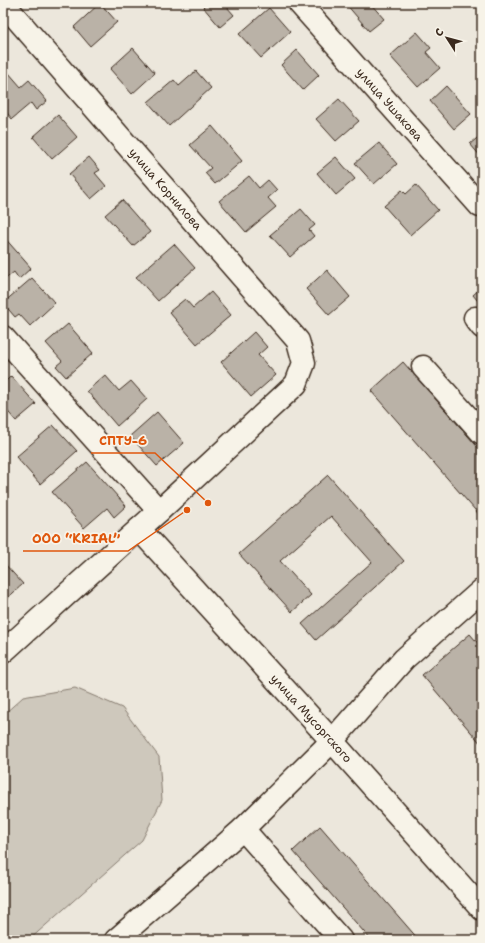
<svg xmlns="http://www.w3.org/2000/svg" width="485" height="943" font-family="'Shantell Sans',sans-serif">
  <style>
    .green { fill: #cec8bc; stroke: #84796d }
    .building { fill: #bab2a7; stroke: #3b2a1e }
    .lines { fill: none; stroke-linecap: round; stroke-linejoin: round }
    .minor-casing { stroke: #3b2a1e; stroke-width: 25 }
    .minor { stroke: #f7f3e8; stroke-width: 22 }
    .labels { text-anchor: middle; dominant-baseline: central; stroke-width: 3.5; stroke-linejoin: round; paint-order: stroke }
    .street-label { font-size: 12px; fill: #3b2a1e; stroke: #f7f3e8 }
    .leader { fill: none; stroke: #df570d; stroke-width: 1.5 }
    .callout-dot { fill: #df570d; stroke: #f7f3e8; stroke-width: 1.5 }
    .callout-label { font-size: 13px; text-anchor: middle; font-weight: bold; fill: #df570d; stroke: #f7f3e8; stroke-width: 3.5; stroke-linejoin: round; paint-order: stroke }
  </style>
  <rect width="100%" height="100%" fill="#ece7dc"/>
  <filter id="ink" filterUnits="userSpaceOnUse"><feTurbulence type="fractalNoise" baseFrequency=".025" numOctaves="2"/><feDisplacementMap in="SourceGraphic" scale="8" xChannelSelector="R" yChannelSelector="G"/><feConvolveMatrix kernelMatrix="1 2 1 2 8 2 1 2 1" color-interpolation-filters="sRGB"/></filter>
  <g filter="url(#ink)">
    <!-- green -->
    <path class="green" d="M75 688 122 708 159 757 162 800 142 840 29 940H3V715L23 697Z"/>
    <!-- building -->
    <g class="building">
      <path d="M100 3 117 22 90 46 74 27Z"/>
      <path d="M205 3H232L227 7 234 15 220 27 203 7 206 4Z"/>
      <path d="M347 3H370L384 19 369 31 346 4Z"/>
      <path d="M269 8 290 32 261 58 239 34Z"/>
      <path d="M417 32 431 48 426 52 440 68 418 87 390 56Z"/>
      <path d="M133 48 155 73 132 94 110 69Z"/>
      <path d="M297 50 319 75 303 90 281 65Z"/>
      <path d="M196 71 211 88 169 126 148 102 174 80 179 86Z"/>
      <path d="M8 72 21 87 29 80 47 101 36 110 31 103 12 119 3 108V76Z"/>
      <path d="M446 86 471 114 454 129 430 101Z"/>
      <path d="M339 99 359 121 336 141 316 119Z"/>
      <path d="M58 115 77 137 52 159 33 137Z"/>
      <path d="M212 126 242 161 215 184 205 173 211 168 190 145Z"/>
      <path d="M482 134V158L470 144Z"/>
      <path d="M379 143 397 164 374 184 355 163Z"/>
      <path d="M89 157 100 170 95 173 106 186 91 199 69 174Z"/>
      <path d="M336 157 355 179 336 195 317 173Z"/>
      <path d="M249 176 259 188 268 180 277 190 268 198 276 207 246 232 219 201Z"/>
      <path d="M416 185 438 210 410 235 384 206 402 190 406 194Z"/>
      <path d="M122 200 150 232 133 246 105 215Z"/>
      <path d="M301 209 315 225 309 230 314 236 290 257 270 235Z"/>
      <path d="M3 236 31 268 19 279 14 272 3 281Z"/>
      <path d="M174 244 195 268 158 301 136 277Z"/>
      <path d="M327 270 350 297 329 315 306 289Z"/>
      <path d="M32 278 55 303 30 326 19 314 15 317 3 303Z"/>
      <path d="M482 287V306L473 295Z"/>
      <path d="M211 292 231 315 197 344 169 312 185 299 193 308Z"/>
      <path d="M68 324 93 353 66 377 56 366 62 361 46 343Z"/>
      <path d="M254 332 267 347 258 355 276 375 251 397 221 362Z"/>
      <path d="M403 362 482 452V518L371 391Z"/>
      <path d="M105 375 119 391 131 381 147 399 117 426 87 391Z"/>
      <path d="M11 376 36 404 16 421 3 406V384Z"/>
      <path d="M157 412 184 443 157 466 130 436Z"/>
      <path d="M53 425 77 451 40 484 16 457Z"/>
      <path d="M87 462 126 506 114 517 107 508 84 528 52 492Z"/>
      <path d="M328 475 404 561 316 640 302 624 372 562 331 516 280 561 311 595 292 612 239 554Z"/>
      <path d="M3 562 23 584 3 602Z"/>
      <path d="M470 634 482 648V745L422 675Z"/>
      <path d="M320 826 419 940H371L293 851Z"/>
    </g>
    <g class="lines">
      <defs>
        <g id="minor">
          <path id="s1" d="M3 3 298 341 304 363 296 384 159 511 3 652"/>
          <path id="s2" d="M299 3 480 206"/>
          <path d="M475 318 482 327"/>
          <path d="M3 337 159 511"/>
          <path d="M423 367 482 433"/>
          <path id="s3" d="M139 529 332 741 482 909"/>
          <path d="M116 940 243 829"/>
          <path d="M341 940 243 829 332 741 404 659 482 590"/>
        </g>
      </defs>
      <!-- minor casing -->
      <use href="#minor" class="minor-casing"/>
      <!-- minor -->
      <use href="#minor" class="minor"/>
    </g>
  </g>
  <g class="labels">
    <!-- street labels -->
    <g class="street-label">
      <text stroke="none"><textPath href="#s2" startOffset="136">улица Ушакова</textPath></text>
      <text stroke="none"><textPath href="#s1" startOffset="247">улица Корнилова</textPath></text>
      <text stroke="none"><textPath href="#s3" startOffset="256">улица Мусоргского</textPath></text>
    </g>
  </g>
  <!-- callouts -->
  <path class="leader" d="M208 503L155 453H91M187 510L128 551H23"/>
  <g class="callout-dot">
    <circle cx="208" cy="503" r="4"/>
    <circle cx="187" cy="510" r="4"/>
  </g>
  <g class="callout-label">
    <text x="123" y="445">СПТУ-6</text>
    <text x="76" y="543">OOO “KRIAL”</text>
  </g>
  <!-- margin -->
  <rect width="485" height="943" fill="none" stroke="#f7f3e8" stroke-width="16"/>
  <rect x="8" y="8" width="469" height="927" fill="none" stroke="#3b2a1e" stroke-width="1.5" filter="url(#ink)"/>
  <!-- north arrow -->
  <g transform="translate(447 38) rotate(306)" stroke="#f7f3e8" stroke-width="3" paint-order="stroke">
  <path d="M0-3L7 15L0 10L-7 15Z" fill="#3b2a1e"/>
  <text y="-6" font-size="11" font-weight="bold" text-anchor="middle" fill="#3b2a1e">С</text>
  </g>
</svg>
